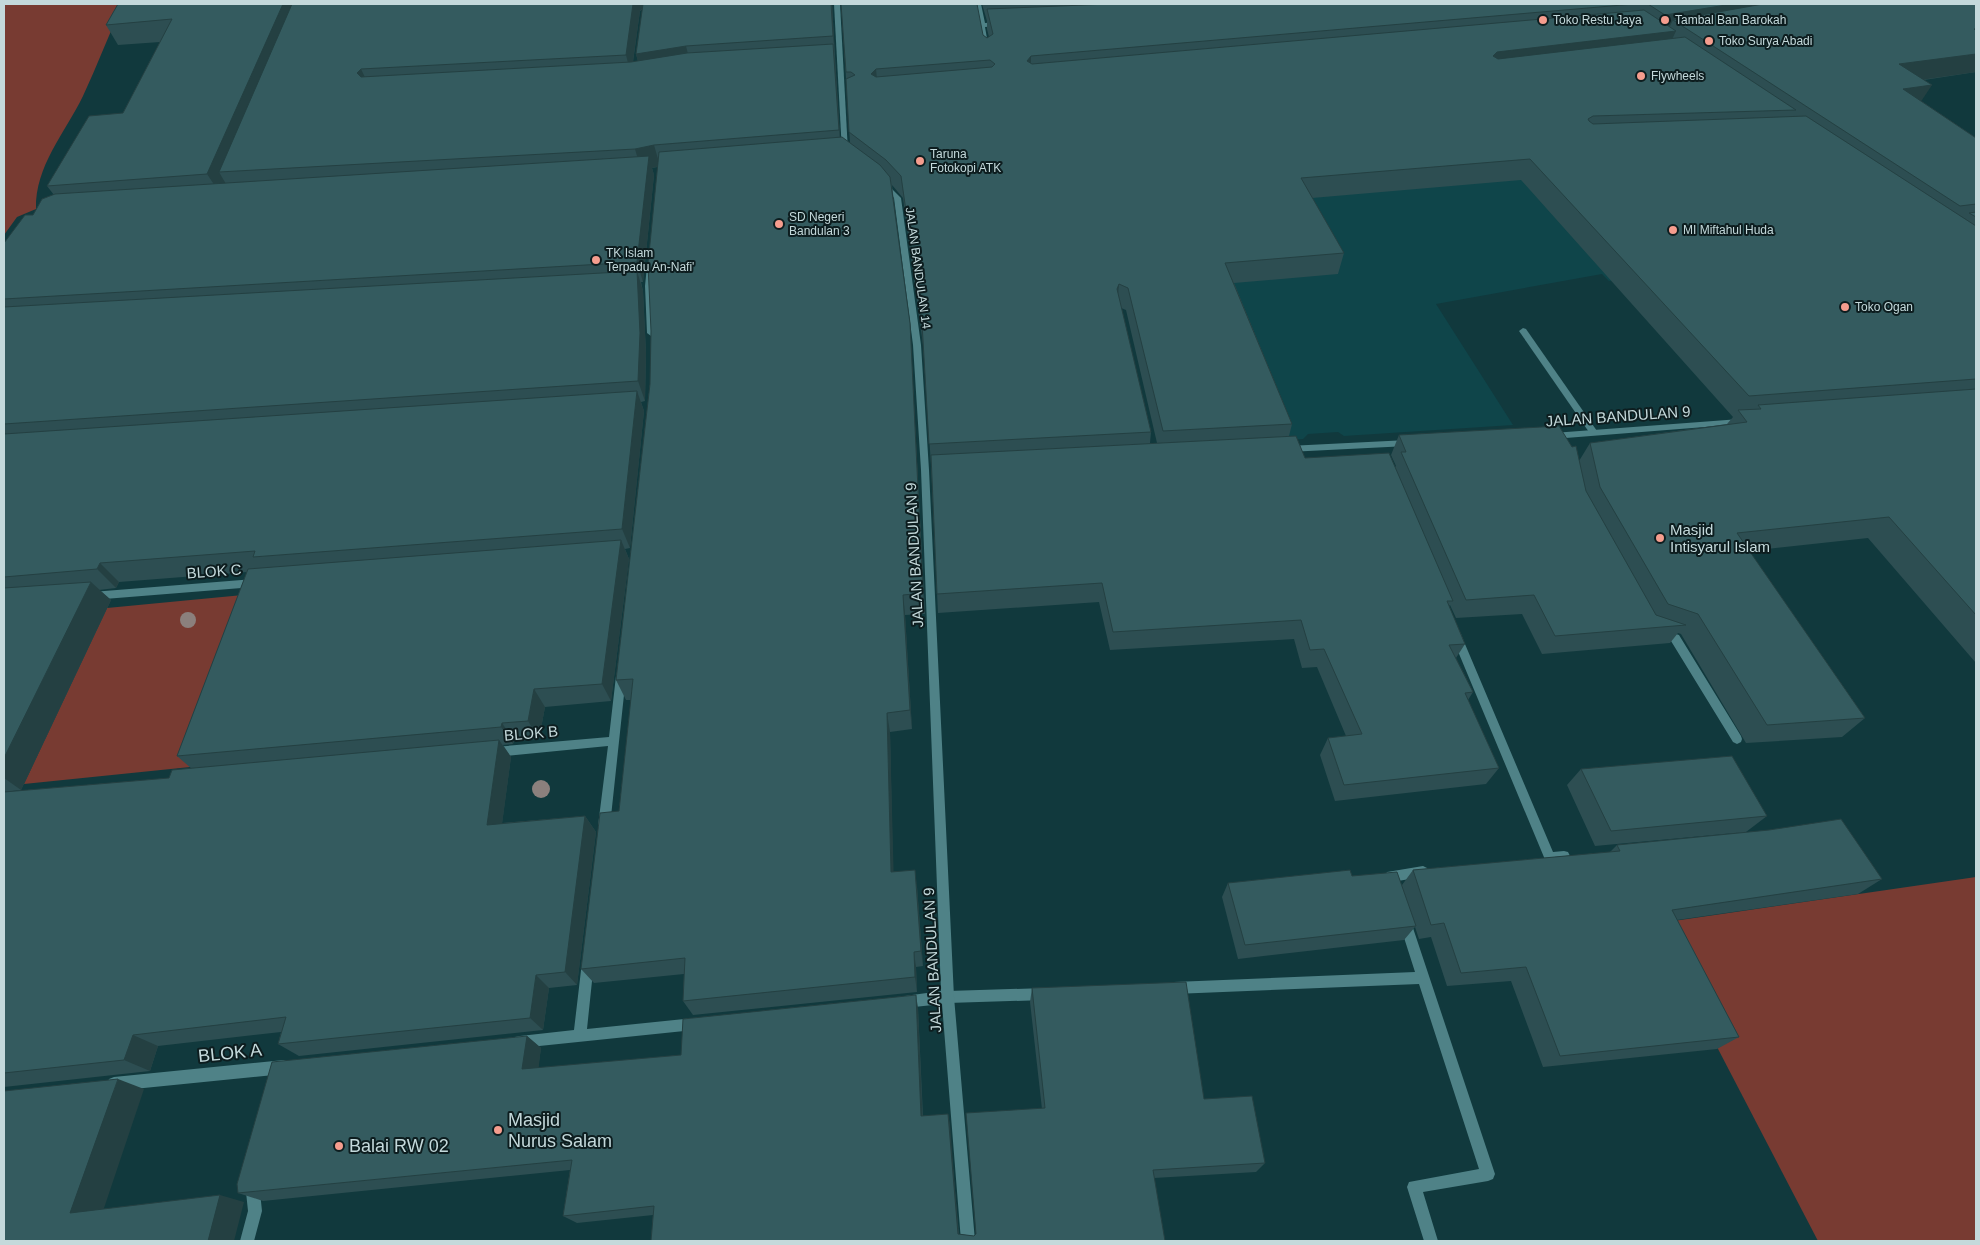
<svg xmlns="http://www.w3.org/2000/svg" width="1980" height="1245" font-family="Arial,sans-serif">
  <style>
    .built { fill: #0f454a }
    .green { fill: #783b32 }
    .lines { fill: none; stroke-linecap: round; stroke-linejoin: round }
    .lane { fill: #4f8287; fill-rule: evenodd }
    .street { fill: #4f8287; fill-rule: evenodd }
    .tree { fill: #8b807d }
    .wall { fill: #2d4e52; fill-rule: evenodd }
    .shaded-wall { fill: #244042 }
    .building { fill: #345b5f; stroke: #244042; fill-rule: evenodd }
    .poi-dot { fill: #f59d8e; stroke: #0d1d1f; stroke-width: 2 }
    .labels { text-anchor: middle; dominant-baseline: central; stroke-width: 4; stroke-linejoin: round; paint-order: stroke }
    .far-poi-label { font-size: 12px; fill: #c4d9db; stroke: #0d1d1f; text-anchor: start }
    .far-street-label { font-size: 12px; fill: #c4d9db; stroke: #0d1d1f }
    .street-label { font-size: 15px; fill: #c4d9db; stroke: #0d1d1f }
    .poi-label { font-size: 15px; fill: #c4d9db; stroke: #0d1d1f; text-anchor: start }
    .near-street-label { font-size: 18px; fill: #c4d9db; stroke: #0d1d1f }
    .near-poi-label { font-size: 18px; fill: #c4d9db; stroke: #0d1d1f; text-anchor: start }
  </style>
  <rect width="100%" height="100%" fill="#11393d"/>
  <!-- built -->
  <path class="built" d="M1490 143 1807 251 1609 281 1602 274 1436 304 1513 425 1344 436 1338 432 1308 434 1303 439 1222 445 1214 161Z"/>
  <!-- green -->
  <g class="green">
    <path d="M4 4H123C109 34 97 66 83 96 65 133 35 166 36 209L17 217 4 235Z"/>
    <path d="M263 593 200 766 24 784 107 608Z"/>
    <path d="M1976 877V1241H1818L1653 924Z"/>
  </g>
  <g class="lines">
    <!-- lane -->
    <g class="lane">
      <path d="M1523 328 1526 329 1597 431 1598 433 1597 435H1591L1519 331Z"/>
      <path d="M1663 630 1679 635 1741 736 1742 739 1741 742 1737 744 1733 742 1671 641 1659 637 1658 634 1659 631Z"/>
      <path d="M1423 866 1427 868 1429 872 1427 876 1398 881 1397 886 1393 888 1389 886 1385 876 1387 872Z"/>
      <path d="M1405 916 1409 918 1411 922 1495 1174 1493 1179 1488 1181 1423 1192 1438 1241H1424L1407 1187 1409 1182 1479 1169 1419 984 1174 994 1170 992 1168 988 1170 984 1174 982 1415 972 1399 922 1401 918Z"/>
      <path d="M1045 988 1049 990 1051 994 1049 998 1045 1000 948 1003 944 1001 942 997 944 993 948 991Z"/>
      <path d="M255 1179 260 1181 262 1186 260 1192 262 1211 254 1241H240L248 1211 246 1192 250 1181Z"/>
    </g>
    <!-- street -->
    <g class="street">
      <path d="M834 4H840L848 152 845 154 842 152Z"/>
      <path d="M975 4H981L985 23 1001 22 1004 24 1001 26 985 27 989 50 984 49Z"/>
      <path d="M883 181 885 182 901 198 921 345 929 470 954 997 975 1241H961L942 1004 905 1008 901 1006 899 1002 901 998 905 996 941 991 921 470 913 345 894 198 880 183Z"/>
      <path d="M647 266H653L654 268 653 286 655 333 651 336 647 333 645 286Z"/>
      <path d="M1740 419 1743 420 1744 422 1743 424 1553 439 1549 436 1553 433Z"/>
      <path d="M1408 440 1412 443 1408 446 1288 452 1284 449 1288 446Z"/>
      <path d="M254 579 259 583 254 587 92 600 89 599 87 596 89 593 92 592Z"/>
      <path d="M1457 633 1461 634 1462 637 1553 852 1564 851 1568 852 1570 856 1568 860 1550 863 1546 862 1452 637 1453 634Z"/>
      <path d="M621 672 625 673 626 676 610 826 608 830 604 831 600 830 598 826 608 746 495 757 491 755 490 752 491 749 495 747 609 737 616 676 617 673Z"/>
      <path d="M588 956 592 958 594 962 587 1029 694 1018 699 1019 700 1024 699 1029 694 1030 520 1048 515 1047 514 1042 515 1037 520 1036 574 1030 582 962 584 958Z"/>
      <path d="M284 1060 289 1062 291 1067 289 1072 284 1074 114 1091 109 1089 107 1084 109 1079 114 1077Z"/>
    </g>
  </g>
  <!-- trees -->
  <g class="tree">
    <circle cx="188" cy="620" r="8"/>
    <circle cx="541" cy="789" r="9"/>
  </g>
  <!-- wall -->
  <g class="wall">
    <path d="M118 4H832L835 56 840 137 850 143 846 78 841 4 983 35 987 38 989 37 987 29V21L982 4H1976V72L1924 80 1921 101 1976 138V663L1868 538 1749 551 1865 718 1842 737 1746 743 1681 634 1678 633 1670 643 1542 654 1522 614 1456 618 1450 605 1449 606 1465 644 1456 658 1473 692 1468 700 1499 768 1486 784 1335 801 1320 755 1328 738 1346 736 1317 667 1302 668 1294 639 1110 650 1099 602 938 613 931 465 923 345 903 198 892 185 911 345 925 614 905 615 912 729 890 732 893 872 917 887 923 966 916 967 917 992 693 1015 683 1001 684 974 594 983 581 969 619 811 631 700H626L616 680 650 384 658 167 652 168 654 175 643 282H641L643 291 646 353 645 401 641 402 644 411 630 548 625 549 629 559 611 701 545 707 539 739 514 741 513 744 503 745 511 757 502 823 585 816 596 832 577 985 549 988 543 1030 299 1056 278 1044 281 1032 158 1046 150 1071 4 1087V792L169 778 192 769 177 756 247 572 119 582 116 588 99 590 111 600 21 790 4 792V243L54 195 47 186 123 113 160 42 118 45 106 25ZM643 9 636 54 638 61 633 62 640 11ZM1521 180 1733 417 1727 424 1590 443 1579 461 1399 435 1391 455 1396 466 1395 467 1305 458 1289 436 1292 424 1234 283 1338 274 1344 253 1312 198ZM1121 308 1126 310 1157 443H1150L1151 432Z"/>
    <path d="M1581 769 1767 816 1746 832 1882 879 1858 894 1677 920 1739 1037 1717 1049 1543 1067 1511 981 1447 986 1431 937 1419 939 1415 927 1404 940 1238 959 1222 897 1228 883 1352 876 1402 885 1413 870 1610 852 1617 845 1746 832 1595 846 1567 785Z"/>
    <path d="M1032 988 1204 1099 1265 1163 1256 1172 1154 1178 1165 1241H651L653 1215 577 1223 563 1216 570 1170 263 1201 238 1193 527 1036 541 1048 538 1068 681 1055 918 1008 923 1116 948 1114 959 1234 974 1236 976 1234 1042 1109 1030 1002Z"/>
  </g>
  <!-- shaded-wall -->
  <g class="shaded-wall">
    <path d="M283 4H301L219 172 226 184 221 195 207 174Z"/>
    <path d="M633 4H643L644 7 640 11 631 75 626 55Z"/>
    <path d="M831 4H834H832L835 56 833 36Z"/>
    <path d="M1732 4H1837L1673 20 1667 32 1676 31 1666 52 1490 72 1493 56 1497 52 1657 33 1665 15Z"/>
    <path d="M833 44 835 64 841 151 839 130Z"/>
    <path d="M686 46 691 66 641 75 636 54Z"/>
    <path d="M1976 54V72L1885 85 1899 64Z"/>
    <path d="M1031 56V77L1027 61Z"/>
    <path d="M361 69 371 90 357 73Z"/>
    <path d="M876 69 878 90 871 74Z"/>
    <path d="M1932 85 1918 106 1903 89Z"/>
    <path d="M654 145 660 166 652 168 654 175 643 282 637 262 641 170 635 149Z"/>
    <path d="M637 271 643 291 646 353 645 401 638 381Z"/>
    <path d="M1119 284 1117 306V289Z"/>
    <path d="M910 323 911 345 925 614 923 593Z"/>
    <path d="M637 391 644 411 630 548 622 529Z"/>
    <path d="M621 540 629 559 611 701 602 684Z"/>
    <path d="M100 563 119 582 116 588 97 569Z"/>
    <path d="M91 582 111 600 21 790 4 778V758Z"/>
    <path d="M903 595 905 615 912 729 910 710Z"/>
    <path d="M534 689 545 707 539 739 528 721Z"/>
    <path d="M887 713 890 732 894 888 891 872Z"/>
    <path d="M502 723 514 741 513 744 501 727Z"/>
    <path d="M499 740 511 757 500 840 487 825Z"/>
    <path d="M585 816 596 832 577 985 565 972Z"/>
    <path d="M915 870 917 887 923 966 921 951Z"/>
    <path d="M914 952 916 967 917 992 915 977Z"/>
    <path d="M536 975 549 988 543 1030 530 1018Z"/>
    <path d="M916 995 918 1008 923 1126 921 1116Z"/>
    <path d="M133 1035 158 1046 150 1071 124 1060Z"/>
    <path d="M527 1036 541 1048 537 1081 522 1069Z"/>
    <path d="M118 1079 144 1089 100 1220 70 1213Z"/>
    <path d="M948 1114 950 1124 959 1241 958 1234Z"/>
    <path d="M220 1195 244 1202 234 1241H208Z"/>
  </g>
  <!-- building -->
  <g class="building">
    <path d="M118 4H283L207 174 47 186 89 116 123 113 172 19 106 25Z"/>
    <path d="M292 4H633L626 55 361 69 357 73 361 77 631 62 687 53 833 44 839 130 654 145 635 149 219 172Z"/>
    <path d="M643 4H831L833 36 686 46 636 54Z"/>
    <path d="M841 4H977L983 35 987 38 993 34 987 9 1109 4H1634L1031 56 1027 61 1032 64 1644 10 1676 31 1497 52 1493 56 1498 59 1685 37 1796 110 1593 116 1588 119 1589 121 1593 124 1806 116 1976 226V379L1749 396 1530 159 1301 178 1344 253 1225 263 1292 424 1163 431 1128 288 1119 284 1117 289 1151 432 929 444 922 323 901 176 886 160 849 132 846 79 855 75 851 72H846ZM990 60 995 64 992 67 876 77 871 74 876 69Z"/>
    <path d="M1648 4H1732L1665 15Z"/>
    <path d="M1763 4H1976V29H1974L1976 30V54L1899 64 1932 85 1903 89 1976 138V204L1960 206 1673 20Z"/>
    <path d="M842 137 880 165 890 177 910 323 923 593 903 595 910 710 887 713 891 872 915 870 921 951 914 952 915 977 683 1001 685 958 581 969 600 813 619 811 633 679 616 680 650 384 651 331 648 264 659 152Z"/>
    <path d="M649 156 637 262 4 299V243L25 215H33L42 199 55 194Z"/>
    <path d="M1976 212V217L1969 213Z"/>
    <path d="M637 271 640 333 638 381 4 424V307Z"/>
    <path d="M1976 389V615L1889 517 1737 533 1865 718 1767 725 1698 614 1668 604 1600 487 1590 443 1747 422 1738 410 1761 409 1758 405Z"/>
    <path d="M637 391 622 529 253 557 255 551 100 563 97 569 4 577V434Z"/>
    <path d="M1559 426 1572 447 1576 446 1586 491 1656 615 1686 625 1555 636 1534 595 1466 600 1401 452H1406L1399 435Z"/>
    <path d="M1296 436 1305 458 1389 453 1453 601H1447L1465 644 1449 645 1473 692 1465 693 1499 768 1344 785 1328 738 1362 734 1324 649 1310 650 1301 620 1113 632 1102 583 937 594 931 455Z"/>
    <path d="M621 540 602 684 534 689 528 721 502 723 501 727 177 756 248 569Z"/>
    <path d="M91 582 4 758V588Z"/>
    <path d="M499 740 487 825 585 816 565 972 536 975 530 1018 278 1044 286 1017 133 1035 124 1060 4 1073V792L169 778 172 770Z"/>
    <path d="M1732 756 1767 816 1611 831 1581 769Z"/>
    <path d="M1841 819 1882 879 1672 910 1739 1037 1560 1056 1526 967 1461 973 1444 923 1431 925 1413 870 1620 851 1617 845 1769 830Z"/>
    <path d="M1350 870 1352 876 1397 872 1416 926 1245 945 1228 883Z"/>
    <path d="M1186 982 1204 1099 1252 1096 1265 1163 1153 1170 1165 1241H651L654 1206 563 1216 572 1160 238 1193 237 1184 272 1062 527 1036 522 1069 681 1055 683 1019 916 995 921 1116 948 1114 958 1234 974 1236 976 1234 966 1113 1045 1108 1032 988Z"/>
    <path d="M118 1079 70 1213 220 1195 208 1241H4V1091Z"/>
  </g>
  <!-- markers -->
  <g class="poi-dot">
    <circle cx="1543" cy="20" r="5"/>
    <circle cx="1665" cy="20" r="5"/>
    <circle cx="1709" cy="41" r="5"/>
    <circle cx="1641" cy="76" r="5"/>
    <circle cx="920" cy="161" r="5"/>
    <circle cx="779" cy="224" r="5"/>
    <circle cx="1673" cy="230" r="5"/>
    <circle cx="596" cy="260" r="5"/>
    <circle cx="1845" cy="307" r="5"/>
    <circle cx="1660" cy="538" r="5"/>
    <circle cx="498" cy="1130" r="5"/>
    <circle cx="339" cy="1146" r="5"/>
  </g>
  <g class="labels">
    <!-- far-poi labels -->
    <g class="far-poi-label">
      <text x="1553" y="20">Toko Restu Jaya</text>
      <text x="1675" y="20">Tambal Ban Barokah</text>
      <text x="1719" y="41">Toko Surya Abadi</text>
      <text x="1651" y="76">Flywheels</text>
      <text x="930" y="154">Taruna<tspan x="930" dy="14">Fotokopi ATK</tspan></text>
      <text x="789" y="217">SD Negeri<tspan x="789" dy="14">Bandulan 3</tspan></text>
      <text x="1683" y="230">MI Miftahul Huda</text>
      <text x="606" y="253">TK Islam<tspan x="606" dy="14">Terpadu An-Nafi'</tspan></text>
      <text x="1855" y="307">Toko Ogan</text>
    </g>
    <!-- far-street labels -->
    <g class="far-street-label">
      <text transform="translate(918 268) rotate(82)">JALAN BANDULAN 14</text>
    </g>
    <!-- street labels -->
    <g class="street-label">
      <text transform="translate(1618 416) rotate(-4)">JALAN BANDULAN 9</text>
      <text transform="translate(914 555) rotate(-93)">JALAN BANDULAN 9</text>
      <text transform="translate(214 571) rotate(-4)">BLOK C</text>
      <text transform="translate(531 733) rotate(-5)">BLOK B</text>
      <text transform="translate(932 960) rotate(-93)">JALAN BANDULAN 9</text>
    </g>
    <!-- poi labels -->
    <g class="poi-label">
      <text x="1670" y="529">Masjid<tspan x="1670" dy="17">Intisyarul Islam</tspan></text>
    </g>
    <!-- near-street labels -->
    <g class="near-street-label">
      <text transform="translate(230 1053) rotate(-6)">BLOK A</text>
    </g>
    <!-- near-poi labels -->
    <g class="near-poi-label">
      <text x="508" y="1120">Masjid<tspan x="508" dy="21">Nurus Salam</tspan></text>
      <text x="349" y="1146">Balai RW 02</text>
    </g>
  </g>
  <!-- border -->
  <rect width="1980" height="1245" fill="none" stroke="#c4d9db" stroke-width="10"/>
</svg>
